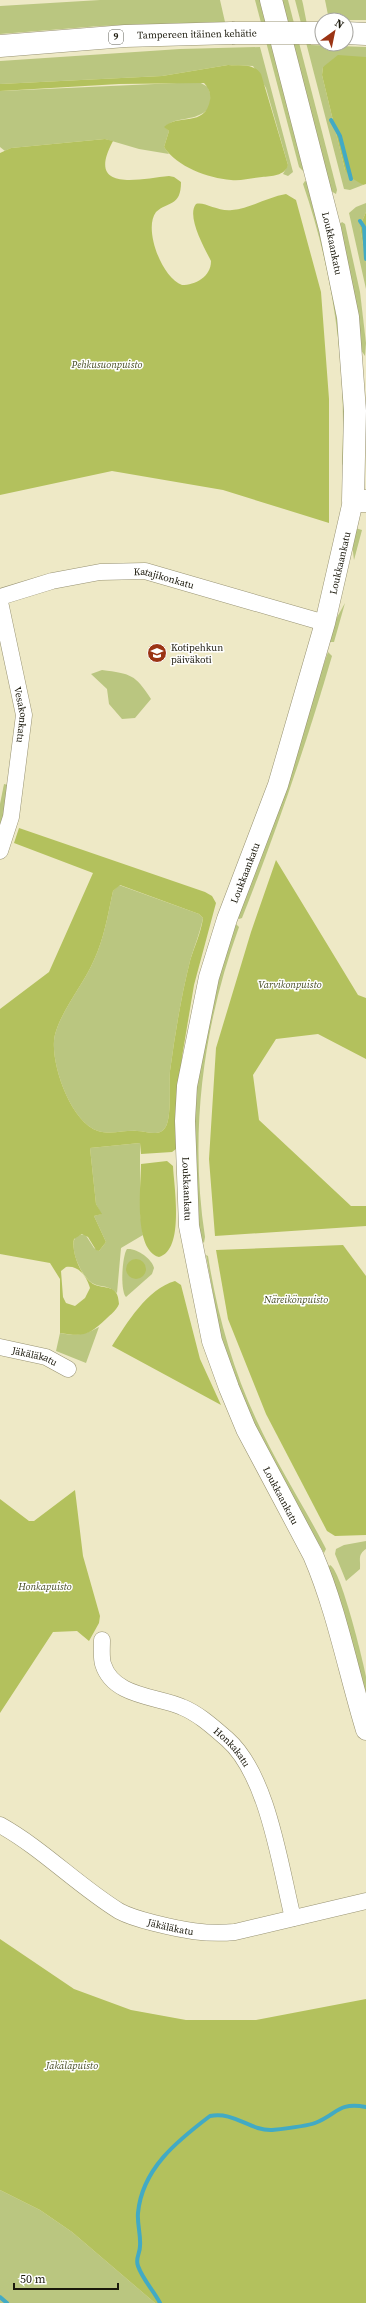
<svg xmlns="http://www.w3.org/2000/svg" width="366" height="2303" font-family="'Source Serif 4',serif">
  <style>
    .green { fill: #bac680 }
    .forest { fill: #b3c15d; fill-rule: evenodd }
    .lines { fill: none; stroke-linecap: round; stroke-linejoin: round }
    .stream { stroke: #42aac4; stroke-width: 4 }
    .minor-casing { stroke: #979272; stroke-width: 17 }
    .tertiary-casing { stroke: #979272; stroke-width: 21 }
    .secondary-casing { stroke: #979272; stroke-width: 23 }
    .motorway-casing { stroke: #979272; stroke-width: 23 }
    .minor { stroke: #fff; stroke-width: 16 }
    .tertiary { stroke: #fff; stroke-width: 20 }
    .secondary { stroke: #fff; stroke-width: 22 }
    .motorway { stroke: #fff; stroke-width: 22 }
    .motorway-bridge-casing { stroke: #979272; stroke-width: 23; stroke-linecap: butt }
    .motorway-bridge { stroke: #fff; stroke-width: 22 }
    .labels { text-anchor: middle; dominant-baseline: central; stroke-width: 3; stroke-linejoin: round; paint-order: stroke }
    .shield { fill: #fff; stroke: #5f5e55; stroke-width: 1 }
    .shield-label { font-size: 9px; font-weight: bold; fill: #1b190c }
    .street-label { font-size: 10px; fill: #1b190c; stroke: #fff }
    .park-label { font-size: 10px; font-style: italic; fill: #464c23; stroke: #fff }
    .poi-label { font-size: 10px; fill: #1b190c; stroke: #fff; text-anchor: start }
  </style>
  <rect width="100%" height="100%" fill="#eee9c6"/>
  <!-- green -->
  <g class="green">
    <path d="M100 0H220L225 22 100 26 0 34V6Z"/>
    <path d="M255 0H261L305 169 303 171 299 167Z"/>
    <path d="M279 0H288L337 190 336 194 331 191Z"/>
    <path d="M295 0H302L303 4 311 45 366 47V57L323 67 322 75 345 170 363 185 350 190 344 189Z"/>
    <path d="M325 0H366V20H329Z"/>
    <path d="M260 47 293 172 288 176 283 174 288 165 266 88 253 66 228 65 162 76 0 84V61L180 49Z"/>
    <path d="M199 82 208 87 211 96 209 108C195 123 177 115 165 127L169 131 164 147 169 154 139 149 105 139 11 148 5 151 0 147V91Z"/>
    <path d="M305 181 308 182 338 309 346 404 344 467 342 464C347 370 334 274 303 184Z"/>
    <path d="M366 203V212L360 226 366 263V289L349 213 356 207Z"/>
    <path d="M342 222 345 224 360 292 366 343 365 356 361 350 339 225Z"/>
    <path d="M355 528 362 530 354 560 352 544Z"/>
    <path d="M345 603 334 642H329L335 621Z"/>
    <path d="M328 652 332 656C306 745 276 832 242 918L239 919 237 917Z"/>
    <path d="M102 670C131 674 135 674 151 699L135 718 122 719 109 704 107 689 91 674Z"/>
    <path d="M4 784 8 785 0 835V804Z"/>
    <path d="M119 885 199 914 203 918C200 933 194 947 190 961 181 997 175 1034 170 1071 169 1084 172 1119 165 1128 159 1137 146 1131 137 1131 124 1130 111 1135 98 1131 71 1122 52 1067 54 1041 56 1017 84 984 94 960 104 939 108 914 113 891Z"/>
    <path d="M235 923 239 927C203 1026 189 1133 205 1237L204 1243 200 1239 192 1168 196 1084 207 1016Z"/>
    <path d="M140 1143V1212L143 1235 121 1248 117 1293C107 1284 101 1288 92 1283 81 1276 68 1247 76 1236L85 1234 94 1248 99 1251 106 1242 94 1216 101 1214 96 1204 90 1148Z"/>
    <path d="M127 1249C137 1248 152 1259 154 1268L152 1274 126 1297C120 1291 122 1256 127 1249Z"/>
    <path d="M206 1255 208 1256C217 1313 232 1367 256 1419 276 1463 302 1503 324 1545L326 1549 324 1553 259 1439 224 1354Z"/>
    <path d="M99 1327 86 1363 56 1351 60 1333C76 1336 85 1335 99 1327Z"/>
    <path d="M366 1541V1549C357 1555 361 1560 360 1569L346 1581 335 1554 336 1549 344 1545Z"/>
    <path d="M330 1565C341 1570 363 1661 366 1677 366 1686 366 1696 366 1705L328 1568Z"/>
    <path d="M0 2190 40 2210 72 2232 155 2303H0Z"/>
  </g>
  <!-- forest -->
  <g class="forest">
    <path d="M338 55 366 57V184L363 185 350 177 345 170 322 75 323 67Z"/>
    <path d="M228 65C240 66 254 63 261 74L288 165C285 176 271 176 262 177 252 178 242 181 231 180 208 178 177 167 164 147L169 131 164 127C178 113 205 128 210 100 211 94 209 88 204 83L119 84 0 91V84L162 76Z"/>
    <path d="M105 139 113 141C85 193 139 179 169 176L174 177 181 182C181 207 168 201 156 212 143 229 162 278 182 285 195 285 211 277 211 261 205 249 186 216 196 204 204 201 218 212 232 210 251 208 268 197 286 194L296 200 321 292 329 399V523L223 490 112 471 0 495V153L11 148Z"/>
    <path d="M366 212V263L360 226Z"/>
    <path d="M19 828 205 892 212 896 216 903 194 985 182 1057 176 1149 172 1152 141 1154 140 1143 90 1148 96 1204 102 1214 94 1216 106 1242 99 1251 96 1250 88 1237 82 1234 74 1239C71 1252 81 1277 93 1284 105 1290 118 1283 119 1304 116 1311 111 1314 106 1319 89 1335 84 1337 60 1333V1279L50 1263 0 1254V1009L49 972 93 873 14 843ZM120 885 199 914 203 918C201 933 194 947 190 961 181 997 175 1034 170 1071 169 1084 172 1119 165 1128 159 1137 146 1131 137 1131 124 1130 111 1135 98 1131 71 1122 52 1067 54 1041 56 1017 84 984 94 960 104 939 108 914 113 891ZM66 1267C79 1265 87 1277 90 1288L85 1298 75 1306 66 1303 63 1297 61 1271Z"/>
    <path d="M276 860 358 995 366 998V1059L318 1034 276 1039 253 1075 259 1120 351 1206H366V1226L215 1236 209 1159 216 1048 251 932Z"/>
    <path d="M167 1161 173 1166C174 1187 185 1250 159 1257 133 1250 141 1185 141 1164Z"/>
    <path d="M343 1245 366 1276V1535L335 1536 327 1531 266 1414 228 1319 216 1250Z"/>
    <circle cx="136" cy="1269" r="10"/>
    <path d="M175 1281 181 1285 200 1359 221 1405 112 1346C127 1323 147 1289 175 1281Z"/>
    <path d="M75 1490 83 1556 100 1616 99 1623 89 1641 77 1631 53 1632 0 1713V1499L29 1521H34Z"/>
    <path d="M0 1939 74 1989 131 2010 186 2020H256L366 1999V2303H155L72 2232 40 2210 0 2190Z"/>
  </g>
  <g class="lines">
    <!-- stream -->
    <g class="stream">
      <path d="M331 120 340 136 351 179"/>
      <path d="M360 221 364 227 366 259"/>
      <path d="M0 2297 7 2303"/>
      <path d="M160 2303C154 2291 143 2280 138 2266 135 2258 140 2254 140 2246 141 2235 137 2224 138 2213 142 2169 177 2141 210 2116 234 2111 250 2131 272 2130 281 2129 308 2126 315 2123 338 2114 337 2102 366 2107"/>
    </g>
    <defs>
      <g id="minor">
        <path id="s1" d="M0 597 52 581 100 572 145 571 325 623"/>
        <path id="s2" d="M0 602 24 715 11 817 0 851"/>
        <path id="s3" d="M0 1347 46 1357 68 1369"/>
        <path id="s4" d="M102 1640C102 1648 101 1657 103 1664 113 1697 157 1696 182 1707 199 1714 213 1727 227 1739 268 1775 280 1866 293 1918"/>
        <path id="s5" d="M0 1825C43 1849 77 1885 119 1911 130 1917 142 1920 154 1923 182 1930 206 1935 235 1932L366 1901"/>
      </g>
      <g id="tertiary">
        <path id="s6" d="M353 501 325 623 278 785 227 919 209 977 187 1086 185 1121 189 1226 212 1341 229 1388 246 1429 313 1555C337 1611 348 1671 366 1730"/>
      </g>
      <g id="secondary">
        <path id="s7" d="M271 0 330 229 348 317 355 411 353 501H366"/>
      </g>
      <g id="motorway">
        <path d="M346 33 366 34"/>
        <path d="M0 46 125 36 232 33"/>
      </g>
    </defs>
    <!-- minor casing -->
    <use href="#minor" class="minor-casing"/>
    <!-- tertiary casing -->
    <use href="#tertiary" class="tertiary-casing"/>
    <!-- secondary casing -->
    <use href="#secondary" class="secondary-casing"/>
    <!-- motorway casing -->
    <use href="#motorway" class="motorway-casing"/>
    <!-- minor -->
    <use href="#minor" class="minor"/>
    <!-- tertiary -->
    <use href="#tertiary" class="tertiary"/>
    <!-- secondary -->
    <use href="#secondary" class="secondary"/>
    <!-- motorway -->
    <use href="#motorway" class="motorway"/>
    <defs>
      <path id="motorway-bridge" d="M232 33H322"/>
    </defs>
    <!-- motorway-bridge casing -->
    <use href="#motorway-bridge" class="motorway-bridge-casing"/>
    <!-- motorway-bridge -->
    <use href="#motorway-bridge" class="motorway-bridge"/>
  </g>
  <!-- icons -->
  <defs>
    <symbol id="school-disc" viewBox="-11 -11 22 22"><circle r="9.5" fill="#9b3414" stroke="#fff"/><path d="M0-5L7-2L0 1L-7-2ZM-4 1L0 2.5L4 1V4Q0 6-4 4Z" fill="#fff"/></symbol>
  </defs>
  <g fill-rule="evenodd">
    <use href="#school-disc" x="146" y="642" width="22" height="22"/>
  </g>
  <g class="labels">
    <!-- shield labels -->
    <rect class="shield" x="109" y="30" width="14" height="14" rx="3"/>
    <g class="shield-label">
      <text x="116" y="37">9</text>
    </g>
    <!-- street labels -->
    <g class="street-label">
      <text transform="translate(197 34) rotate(-1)">Tampereen itäinen kehätie</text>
      <text stroke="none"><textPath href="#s7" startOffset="251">Loukkaankatu</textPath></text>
      <text transform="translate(340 563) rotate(-77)">Loukkaankatu</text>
      <text stroke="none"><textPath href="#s1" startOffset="168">Katajikonkatu</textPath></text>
      <text stroke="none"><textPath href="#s2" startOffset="115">Vesakonkatu</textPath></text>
      <text transform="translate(245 873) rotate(-69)">Loukkaankatu</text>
      <text stroke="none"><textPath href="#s6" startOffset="712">Loukkaankatu</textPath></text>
      <text stroke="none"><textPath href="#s3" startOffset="36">Jäkäläkatu</textPath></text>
      <text stroke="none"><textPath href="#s6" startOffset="1036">Loukkaankatu</textPath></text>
      <text stroke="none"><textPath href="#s4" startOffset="183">Honkakatu</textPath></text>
      <text stroke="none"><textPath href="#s5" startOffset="201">Jäkäläkatu</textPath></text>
    </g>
    <!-- park labels -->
    <g class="park-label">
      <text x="107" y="364">Pehkusuonpuisto</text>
      <text x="290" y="984">Varvikonpuisto</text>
      <text x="296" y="1299">Näreikönpuisto</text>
      <text x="45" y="1586">Honkapuisto</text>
      <text x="72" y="2065">Jäkäläpuisto</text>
    </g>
    <!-- poi labels -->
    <g class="poi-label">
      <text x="171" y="647">Kotipehkun<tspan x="171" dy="12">päiväkoti</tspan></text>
    </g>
  </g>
  <!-- north arrow -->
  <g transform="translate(334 32) rotate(33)"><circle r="19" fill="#ffffff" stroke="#a4a39e"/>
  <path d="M0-3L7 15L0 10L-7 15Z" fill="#9b3414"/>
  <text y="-6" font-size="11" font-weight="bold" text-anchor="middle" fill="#1b190c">N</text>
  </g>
  <!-- scale -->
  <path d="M14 2283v6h104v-6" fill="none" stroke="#1b190c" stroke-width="2"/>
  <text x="20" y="2283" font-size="12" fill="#1b190c" stroke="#ffffff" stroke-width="3" paint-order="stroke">50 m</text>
</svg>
